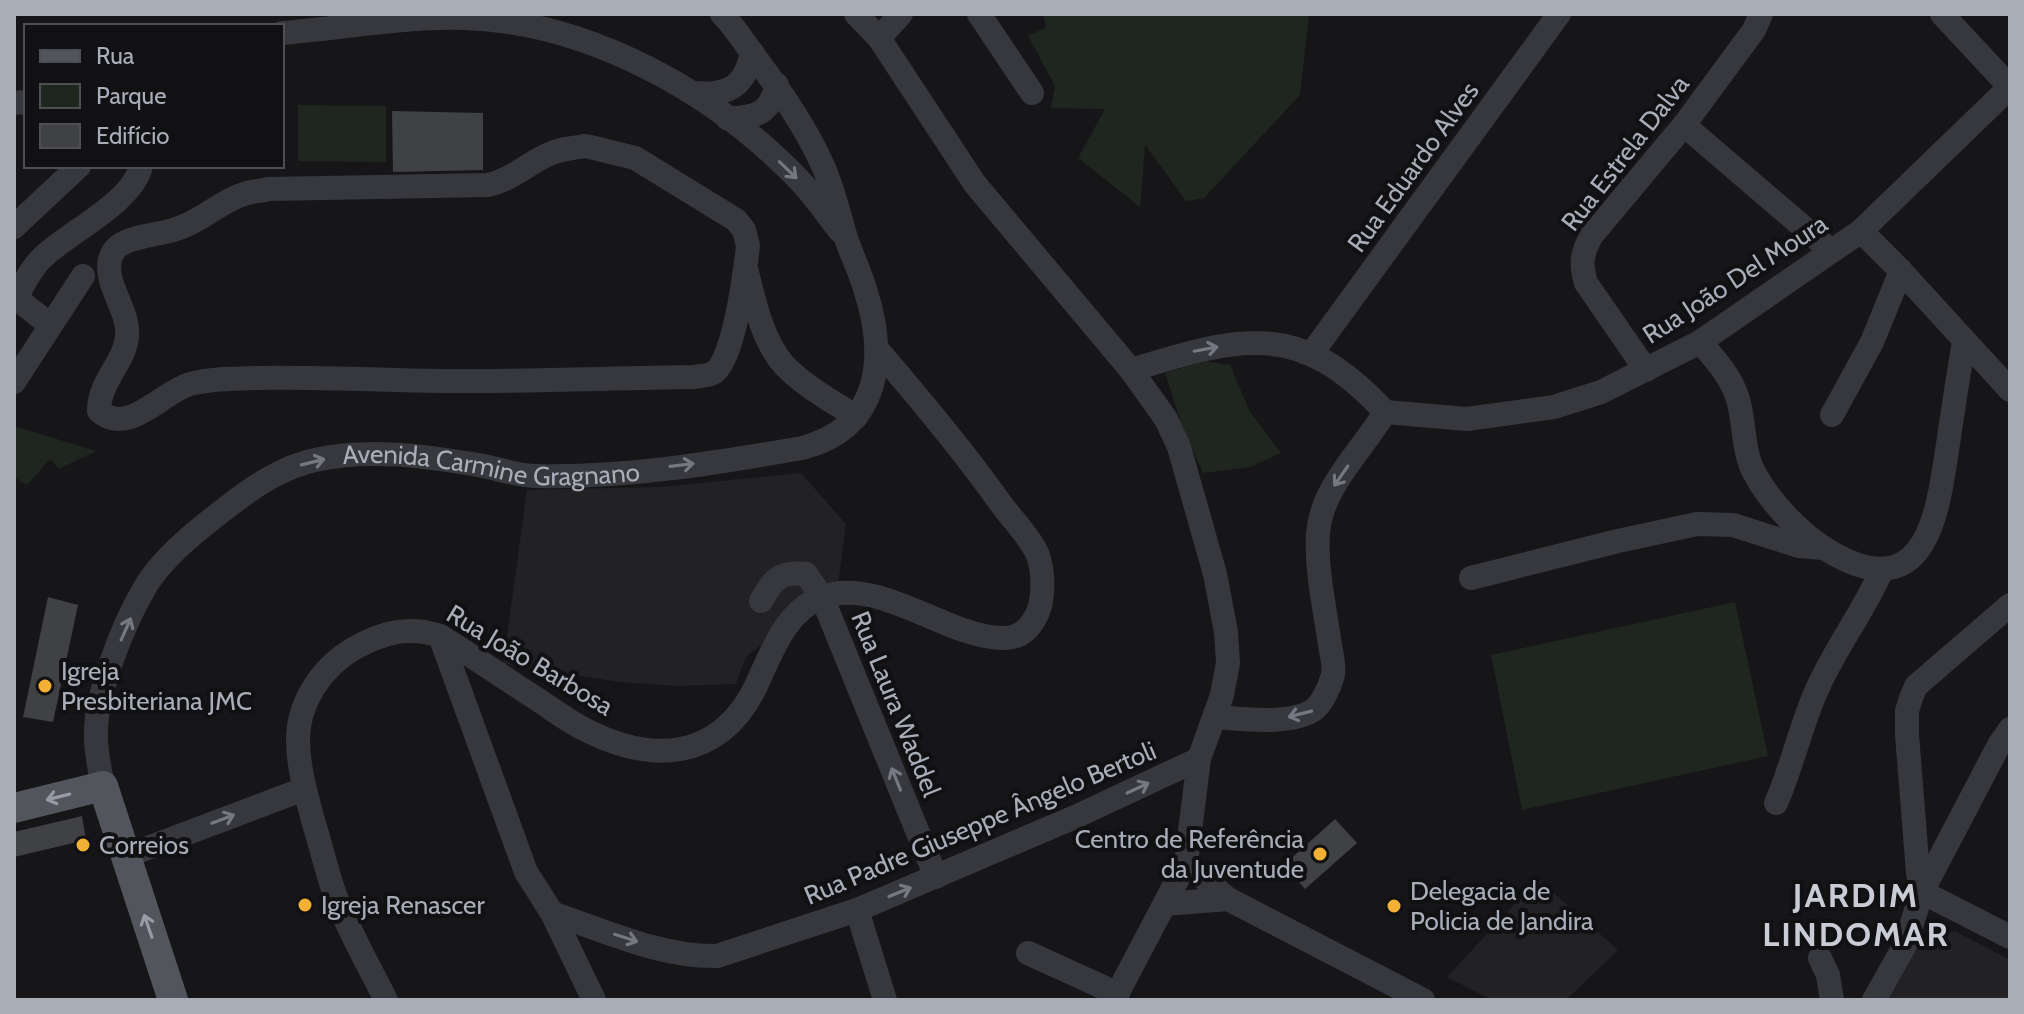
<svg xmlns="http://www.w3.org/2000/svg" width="2024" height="1014" font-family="Cabin,sans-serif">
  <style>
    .built { fill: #222225 }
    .green { fill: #1e261f }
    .building { fill: #404145 }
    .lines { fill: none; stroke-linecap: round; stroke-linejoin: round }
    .minor { stroke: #37383d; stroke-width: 24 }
    .major { stroke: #53555c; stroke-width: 30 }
    .oneway { stroke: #757881 }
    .oneway2 { stroke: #979ba6 }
    .poi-dot { fill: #f2b134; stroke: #111113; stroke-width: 3 }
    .labels { text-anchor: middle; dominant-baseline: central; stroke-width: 8; stroke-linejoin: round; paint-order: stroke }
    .street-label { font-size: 26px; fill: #a8adb8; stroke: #111113 }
    .poi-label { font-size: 26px; fill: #a8adb8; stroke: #111113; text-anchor: start }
    .district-label { font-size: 34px; font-weight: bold; letter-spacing: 2px; fill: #c9ccd4; stroke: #111113 }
  </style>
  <rect width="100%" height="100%" fill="#161618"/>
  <!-- built -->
  <g class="built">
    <path d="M801 473 846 524 838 584 746 657 736 684 677 686 620 682 503 664 527 490 660 487Z"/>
    <path d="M1538 879 1618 950 1566 1000H1492L1447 977Z"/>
    <path d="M1955 931 2010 960V1000H1887L1922 937Z"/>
  </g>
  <!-- green -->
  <g class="green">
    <path d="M1043 14H1309L1300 95 1204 198 1186 201 1145 145 1140 207 1078 158 1105 109 1051 108 1055 86 1028 36 1046 27Z"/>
    <path d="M298 105 386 106V162L298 161Z"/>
    <path d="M1205 361 1230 365 1250 412 1281 453 1250 467 1203 473 1183 428 1165 373Z"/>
    <path d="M14 426 96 451 59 469 50 459 27 485 14 477Z"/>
    <path d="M1735 602 1768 756 1522 810 1491 655Z"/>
  </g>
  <!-- building -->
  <g class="building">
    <path d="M392 111 483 113V170L393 172Z"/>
    <path d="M48 597 78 605 53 722 23 717Z"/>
    <path d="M82 816 86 840 14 857V832Z"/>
    <path d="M1335 819 1357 843 1305 889 1284 865Z"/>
  </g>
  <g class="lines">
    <!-- minor -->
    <g class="minor">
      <path d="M856 14 879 38 975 184 1131 370 1166 419 1179 447 1215 574 1226 632 1228 663 1222 695 1199 759 1186 863 1114 1000"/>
      <path d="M979 14 1032 93"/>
      <path d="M1942 14 2010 87"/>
      <path d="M282 33C342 28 404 16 465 18 590 22 717 93 802 183 816 198 827 215 840 231"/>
      <path d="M879 38 901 14"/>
      <path d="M694 93C728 96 745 87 752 52"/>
      <path d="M14 103 26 102"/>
      <path d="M728 119C756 117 770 114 777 85"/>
      <path d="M1684 125 1830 250"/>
      <path d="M586 146 635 158 736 220 744 230 748 246C745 271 734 362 713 373 708 376 699 376 694 377 609 378 524 382 439 381 378 380 317 377 257 378 234 379 212 378 190 384 162 392 128 437 99 411 99 381 124 364 127 337 130 311 104 285 110 259 112 253 115 248 120 245 136 235 161 235 179 228 203 220 221 201 244 194 252 191 261 191 269 189L488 185C511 180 526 165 547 155 559 149 572 148 586 146Z"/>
      <path d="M14 227 79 166"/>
      <path d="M1861 231 1901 271 2010 390"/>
      <path d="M747 272C754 301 763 342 784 365 804 386 832 401 856 417"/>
      <path d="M49 324 16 298C24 284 31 268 43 257 69 232 133 202 141 166"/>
      <path d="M1700 342C1716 360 1733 379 1739 403 1745 427 1743 453 1755 474 1774 509 1811 545 1848 561 1931 597 1939 501 1948 444 1953 410 1958 376 1964 342"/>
      <path d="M1312 353 1559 14"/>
      <path d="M1131 370C1242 336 1299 319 1385 412"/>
      <path d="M1646 370 1586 283C1580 263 1582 252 1592 235L1684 125 1754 30 1761 14"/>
      <path d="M14 382 83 276"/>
      <path d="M1385 412 1467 419 1554 407 1601 392 1700 342 1861 231 2010 87"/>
      <path d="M1832 415 1872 342 1901 271"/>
      <path d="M1471 578 1618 541 1697 524 1733 525 1799 546 1822 548"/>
      <path d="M761 601C773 580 779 571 806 574L822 597 936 877"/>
      <path d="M2010 605 1916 686 1911 698 1907 711V735L1918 873 1922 892 2010 937"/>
      <path d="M440 636 526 872 552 913 594 1000"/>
      <path d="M1215 717C1242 719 1288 725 1312 711 1322 705 1330 686 1333 675 1335 664 1330 649 1329 638 1324 605 1316 568 1318 534 1321 487 1362 451 1385 412"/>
      <path id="s1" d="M103 786C100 770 96 754 96 738 94 697 123 625 144 589 162 557 201 527 230 505 256 485 283 467 315 460 368 448 425 456 478 465 497 468 517 476 537 476 625 478 716 463 802 448 880 428 887 359 866 292 861 274 853 258 847 241 839 216 834 190 823 166 805 125 778 88 752 53 742 39 734 26 722 14"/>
      <path d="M1776 803C1793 765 1801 723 1819 685 1837 646 1864 610 1882 570"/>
      <path d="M124 857 304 789"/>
      <path d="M1186 863 1228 899 1423 1000"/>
      <path d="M1165 904 1228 899"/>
      <path d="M857 910 885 1000"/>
      <path d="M552 913C605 931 661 957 717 956L857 910 1075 817 1199 759"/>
      <path d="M1028 953 1118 994"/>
      <path d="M1820 958 1828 975 1832 1000"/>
      <path d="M386 1000C368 964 347 928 333 889 326 868 321 846 314 824 307 797 298 768 298 740 298 703 321 668 353 649 381 633 409 625 440 636 469 654 497 673 526 692 544 703 563 718 582 728 650 764 719 762 756 686 771 654 785 611 822 597 878 576 947 637 1001 638 1017 639 1028 631 1035 618 1045 602 1044 570 1037 553 1029 536 1012 519 1001 504 963 450 920 399 877 349"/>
      <path d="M1874 1000 1905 945 1922 892 1999 745 2010 729"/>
    </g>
    <!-- major -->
    <path class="major" d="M14 808 103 786 173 1000"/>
  </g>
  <!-- one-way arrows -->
  <defs><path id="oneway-shaft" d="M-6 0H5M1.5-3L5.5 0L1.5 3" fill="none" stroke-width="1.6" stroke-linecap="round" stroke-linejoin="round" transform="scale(2)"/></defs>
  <g class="oneway">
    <use href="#oneway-shaft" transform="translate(788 170) rotate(44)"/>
    <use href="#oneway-shaft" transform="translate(1206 349) rotate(-11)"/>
    <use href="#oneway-shaft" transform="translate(313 462) rotate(-14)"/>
    <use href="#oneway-shaft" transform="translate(682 465) rotate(-7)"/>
    <use href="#oneway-shaft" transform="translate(1341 476) rotate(125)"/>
    <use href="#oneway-shaft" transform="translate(126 629) rotate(-66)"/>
    <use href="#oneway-shaft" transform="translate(1300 714) rotate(166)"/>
    <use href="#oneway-shaft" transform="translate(896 779) rotate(-112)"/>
    <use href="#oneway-shaft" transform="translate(1138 788) rotate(-25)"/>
    <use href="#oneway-shaft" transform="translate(223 819) rotate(-21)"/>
    <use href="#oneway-shaft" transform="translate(900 892) rotate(-22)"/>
    <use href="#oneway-shaft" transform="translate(626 938) rotate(18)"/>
  </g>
  <g class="oneway2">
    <use href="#oneway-shaft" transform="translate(58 797) rotate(166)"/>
    <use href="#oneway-shaft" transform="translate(148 926) rotate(-109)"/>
  </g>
  <!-- markers -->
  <g class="poi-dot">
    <circle cx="45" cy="686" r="8"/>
    <circle cx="83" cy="845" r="8"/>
    <circle cx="1320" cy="854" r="8"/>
    <circle cx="305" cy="905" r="8"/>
    <circle cx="1394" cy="906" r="8"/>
  </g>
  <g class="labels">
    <!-- street labels -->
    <g class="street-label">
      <text transform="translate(1625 153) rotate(-52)">Rua Estrela Dalva</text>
      <text transform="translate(1413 167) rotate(-54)">Rua Eduardo Alves</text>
      <text transform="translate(1735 279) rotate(-33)">Rua João Del Moura</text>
      <text stroke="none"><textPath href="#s1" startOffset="602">Avenida Carmine Gragnano</textPath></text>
      <text transform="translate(530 660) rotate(31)">Rua João Barbosa</text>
      <text transform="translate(896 704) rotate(68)">Rua Laura Waddel</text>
      <text transform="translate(980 823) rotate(-23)">Rua Padre Giuseppe Ângelo Bertoli</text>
    </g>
    <!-- poi labels -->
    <g class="poi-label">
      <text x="61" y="671">Igreja<tspan x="61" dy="30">Presbiteriana JMC</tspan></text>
      <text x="1304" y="839" text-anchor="end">Centro de Referência<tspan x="1304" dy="30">da Juventude</tspan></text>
      <text x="99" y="845">Correios</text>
      <text x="1410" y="891">Delegacia de<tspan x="1410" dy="30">Policia de Jandira</tspan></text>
      <text x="321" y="905">Igreja Renascer</text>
    </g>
    <!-- district labels -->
    <g class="district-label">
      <text x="1856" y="895">JARDIM<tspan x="1856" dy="39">LINDOMAR</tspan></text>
    </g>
  </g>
  <!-- border -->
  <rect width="2024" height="1014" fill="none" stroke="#a8adb8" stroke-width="32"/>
  <!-- legend -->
  <rect x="24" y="24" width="260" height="144" fill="#111113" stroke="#4d4f55" stroke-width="2"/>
  <rect x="40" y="50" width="40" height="12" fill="#53555c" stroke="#4d4f55" stroke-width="2"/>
  <text x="96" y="64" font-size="24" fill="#a8adb8">Rua</text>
  <rect x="40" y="84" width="40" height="24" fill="#1e261f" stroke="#4d4f55" stroke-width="2"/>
  <text x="96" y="104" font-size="24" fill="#a8adb8">Parque</text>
  <rect x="40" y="124" width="40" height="24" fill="#404145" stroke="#4d4f55" stroke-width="2"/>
  <text x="96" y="144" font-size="24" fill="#a8adb8">Edifício</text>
</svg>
